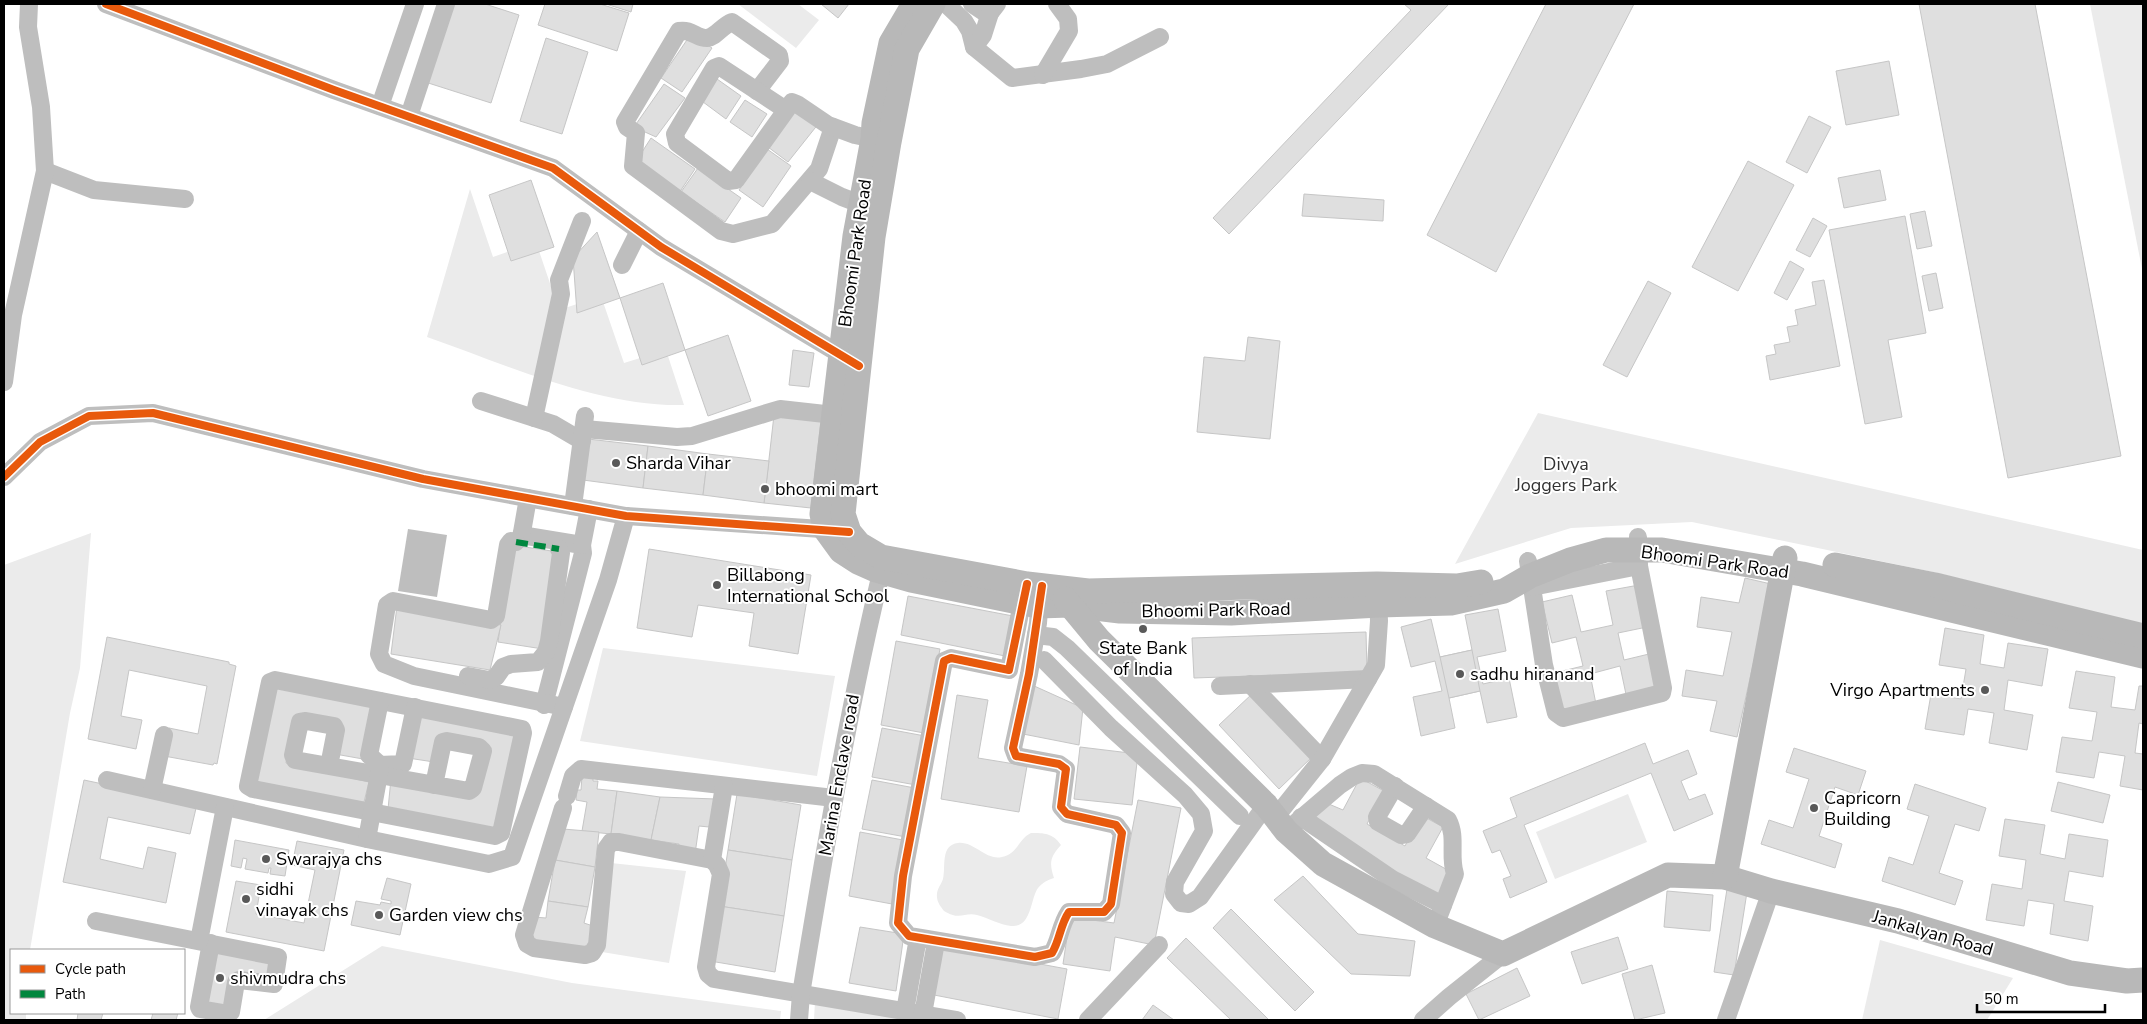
<svg xmlns="http://www.w3.org/2000/svg" width="2147" height="1024" font-family="'Nunito Sans',sans-serif">
  <style>
    .green { fill: #ebebeb }
    .water { fill: #bebebe }
    .building { fill: #dfdfdf; stroke: #c6c6c6 }
    .lines { fill: none; stroke-linecap: round; stroke-linejoin: round }
    .street { stroke: #bebebe; stroke-width: 18 }
    .secondary { stroke: #b8b8b8; stroke-width: 25 }
    .quiet { stroke: #00873e; stroke-width: 6; stroke-dasharray: 12 6; stroke-linecap: butt }
    .cycleway-casing { stroke: #fff; stroke-width: 11 }
    .cycleway { stroke: #e8590c; stroke-width: 8 }
    .poi-dot { fill: #595959; stroke: #fff; stroke-width: 2 }
    .labels { text-anchor: middle; dominant-baseline: central; stroke-width: 4; stroke-linejoin: round; paint-order: stroke }
    .street-label { font-size: 18px; fill: #000; stroke: #fff }
    .poi-label { font-size: 18px; fill: #000; stroke: #fff; text-anchor: start }
    .park-label { font-size: 18px; fill: #323232; stroke: #fff }
  </style>
  <rect width="100%" height="100%" fill="#fff"/>
  <!-- green -->
  <g class="green">
    <path d="M738 4H798L819 20 796 48Z"/>
    <path d="M2090 4H2143V274Z"/>
    <path d="M470 189 493 257 536 242 559 310 601 296 624 363 666 350 684 405C599 407 507 365 427 337Z"/>
    <path d="M1538 413 2143 550V624L1933 572 1692 522 1571 528 1455 564Z"/>
    <path d="M91 533 80 668 70 713 30 950H11V1013H26V1020H4V565Z"/>
    <path d="M603 648 835 676 817 776 580 741Z"/>
    <path d="M1628 794 1647 842 1555 879 1536 832Z"/>
    <path d="M1031 833C1044 833 1053 833 1061 845 1050 857 1049 863 1054 878 1048 880 1043 882 1038 888 1030 899 1032 928 1011 926 1000 925 988 918 977 915 964 912 960 921 944 911 941 907 937 902 937 897 936 890 941 885 943 879 946 867 940 845 958 843 974 841 986 861 1002 857 1018 854 1018 839 1031 833Z"/>
    <path d="M611 863 686 871 669 963 602 952Z"/>
    <path d="M1880 940 2013 978 1987 1020H1862Z"/>
    <path d="M382 946 572 983 781 1011 780 1020H264Z"/>
    <path d="M815 1001 920 1020H814Z"/>
  </g>
  <!-- water -->
  <path class="water" d="M408 529 447 535 437 597 398 591Z"/>
  <!-- building -->
  <g class="building">
    <path d="M447 4H485L519 15 491 103 422 81Z"/>
    <path d="M545 4H600L629 13 617 51 538 25Z"/>
    <path d="M606 4H633L631 12Z"/>
    <path d="M821 4H849L838 18Z"/>
    <path d="M1404 4H1449L1229 234 1213 218 1411 10Z"/>
    <path d="M1546 4H1634L1496 272 1427 235Z"/>
    <path d="M1919 4H2035L2121 456 2008 478Z"/>
    <path d="M691 34 712 48 682 92 661 78Z"/>
    <path d="M546 38 588 52 562 134 520 121Z"/>
    <path d="M1889 61 1899 115 1846 125 1836 71Z"/>
    <path d="M717 79 741 96 726 119 699 99Z"/>
    <path d="M664 84 685 98 656 137 634 127Z"/>
    <path d="M745 100 767 114 752 137 730 122Z"/>
    <path d="M794 106 819 123 788 162 768 147Z"/>
    <path d="M1809 116 1831 127 1807 173 1786 162Z"/>
    <path d="M651 138 695 169 679 193 635 163Z"/>
    <path d="M767 149 791 166 763 207 739 190Z"/>
    <path d="M1748 161 1794 185 1738 291 1692 267Z"/>
    <path d="M698 168 741 198 725 222 681 192Z"/>
    <path d="M1880 170 1886 200 1844 208 1838 178Z"/>
    <path d="M531 180 554 247 511 261 489 195Z"/>
    <path d="M1304 194 1384 200 1383 221 1302 216Z"/>
    <path d="M1925 211 1932 246 1917 249 1910 214Z"/>
    <path d="M1905 216 1926 333 1888 340 1902 417 1865 424 1829 230Z"/>
    <path d="M1813 218 1827 226 1810 257 1796 250Z"/>
    <path d="M597 232 620 298 577 313 573 258Z"/>
    <path d="M1790 261 1804 269 1787 300 1774 293Z"/>
    <path d="M1936 273 1943 308 1929 311 1922 276Z"/>
    <path d="M1824 280 1840 366 1770 380 1766 356 1776 354 1774 345 1790 342 1787 327 1798 325 1795 310 1816 305 1812 282Z"/>
    <path d="M1648 281 1671 293 1627 377 1603 365Z"/>
    <path d="M663 283 685 350 642 365 620 298Z"/>
    <path d="M728 335 751 401 708 416 685 350Z"/>
    <path d="M1248 337 1280 341 1270 439 1197 432 1204 357 1245 361Z"/>
    <path d="M793 350 814 353 809 387 789 385Z"/>
    <path d="M774 415 821 421 811 508 764 503Z"/>
    <path d="M588 439 648 446 643 488 583 480Z"/>
    <path d="M648 446 708 454 703 495 643 488Z"/>
    <path d="M708 454 769 461 764 503 703 495Z"/>
    <path d="M512 545 558 552 543 649 498 642Z"/>
    <path d="M649 549 811 575 798 654 749 646 754 613 698 605 692 637 637 628Z"/>
    <path d="M1745 578 1771 584 1737 737 1710 731 1717 701 1682 696 1686 670 1723 676 1732 632 1697 627 1701 597 1739 603Z"/>
    <path d="M1639 585 1647 627 1618 633 1624 660 1649 654 1658 692 1627 699 1620 666 1590 674 1596 704 1562 712 1554 673 1583 666 1576 637 1552 643 1542 602 1572 595 1581 632 1613 625 1606 591Z"/>
    <path d="M908 596 1013 616 1005 656 901 635Z"/>
    <path d="M397 606 501 625 490 670 391 654Z"/>
    <path d="M1498 609 1506 651 1477 657 1483 684 1509 678 1517 717 1487 723 1480 691 1449 698 1455 728 1421 736 1413 697 1442 691 1435 661 1411 667 1401 627 1431 619 1440 657 1472 650 1465 615Z"/>
    <path d="M1945 628 1984 635 1980 664 2004 668 2008 643 2048 649 2042 686 2008 680 2004 710 2033 715 2027 750 1989 743 1994 713 1968 709 1964 735 1925 729 1931 694 1961 699 1966 669 1939 665Z"/>
    <path d="M1366 632 1367 672 1194 678 1192 638Z"/>
    <path d="M107 637 229 662V664L236 666 217 764 214 763 213 765 164 756 169 728 198 734 207 686 129 670 121 716 142 720 136 749 88 739Z"/>
    <path d="M896 641 940 649 924 733 881 725Z"/>
    <path d="M1472 650 1480 691 1449 698 1440 657Z"/>
    <path d="M2076 671 2115 677 2111 707 2135 710 2139 686H2143V724L2139 723 2135 753 2143 754V790L2120 786 2125 756 2099 752 2094 778 2056 772 2062 737 2092 741 2097 712 2069 708Z"/>
    <path d="M275 685 373 705 363 759 335 754 340 724 295 715 286 763 369 782 362 810 254 786Z"/>
    <path d="M1032 685 1083 708 1079 745 1023 734Z"/>
    <path d="M1253 693 1312 757 1279 789 1219 725Z"/>
    <path d="M957 695 988 700 978 758 1027 766 1019 812 941 799Z"/>
    <path d="M417 711 520 732 496 832 388 809 391 779 477 796 489 745 439 736 434 762 408 758Z"/>
    <path d="M882 728 925 736 916 785 872 777Z"/>
    <path d="M1645 743 1653 764 1688 750 1697 774 1681 781 1689 800 1705 794 1713 814 1674 831 1651 773 1524 825 1547 882 1510 898 1503 879 1511 876 1500 850 1492 853 1483 831 1517 817 1510 798Z"/>
    <path d="M1080 747 1138 754 1132 805 1074 799Z"/>
    <path d="M1794 748 1866 771 1858 795 1835 787 1819 836 1842 844 1835 868 1761 844 1769 820 1793 828 1809 779 1786 772Z"/>
    <path d="M582 776 593 777V781H598L597 789 617 791 611 834 582 831 587 802 576 800 577 790H581Z"/>
    <path d="M1360 778 1384 791 1367 824 1405 846 1421 815 1443 827 1426 858 1453 873 1438 898 1310 819 1324 802 1343 810Z"/>
    <path d="M84 780 197 804 190 834 108 817 100 859 143 869 148 847 176 853 166 903 63 882Z"/>
    <path d="M872 780 915 788 906 837 862 829Z"/>
    <path d="M2058 782 2110 795 2103 823 2051 811Z"/>
    <path d="M1915 784 1986 808 1979 831 1955 824 1939 873 1963 881 1955 905 1882 881 1889 857 1913 865 1929 816 1907 809Z"/>
    <path d="M617 791 660 797 651 840 611 834Z"/>
    <path d="M737 794 801 805 792 860 728 850Z"/>
    <path d="M660 797 716 799 709 827 699 826 695 854 678 850 679 844 651 840Z"/>
    <path d="M1138 800 1181 808 1154 945 1115 937 1110 971 1063 964 1070 917 1114 923Z"/>
    <path d="M2005 819 2045 825 2040 854 2065 859 2069 834 2108 840 2103 877 2069 871 2064 901 2093 906 2088 941 2050 934 2054 904 2028 900 2024 926 1986 920 1992 884 2022 889 2026 860 1999 856Z"/>
    <path d="M563 829 599 832 595 867 555 860Z"/>
    <path d="M860 832 903 840 892 904 849 896Z"/>
    <path d="M235 840 289 850 285 876 270 874 271 868H269L268 873 245 869 247 859 243 858 241 868 231 866Z"/>
    <path d="M297 841 344 850 324 951 226 932 236 881 261 885 256 914 304 923 315 870 292 865Z"/>
    <path d="M728 850 792 860 784 916 719 906Z"/>
    <path d="M555 860 595 867 588 907 548 901Z"/>
    <path d="M1303 876 1358 934 1415 941 1410 976 1351 974 1274 900Z"/>
    <path d="M387 878 411 884 400 935 351 925 356 901 380 905 381 902 391 904V901L381 899Z"/>
    <path d="M1727 889 1747 892 1734 975 1714 972Z"/>
    <path d="M1667 891 1713 895 1710 931 1664 927Z"/>
    <path d="M548 901 588 907 584 923 593 926 590 951 531 941 534 917 546 918Z"/>
    <path d="M719 906 784 916 775 972 710 961Z"/>
    <path d="M1231 909 1314 992 1295 1011 1213 928Z"/>
    <path d="M860 927 904 934 896 991 849 983Z"/>
    <path d="M1618 937 1628 969 1582 984 1571 952Z"/>
    <path d="M1186 938 1268 1019 1267 1020H1231L1167 958Z"/>
    <path d="M214 946 278 958 273 984 233 977 228 1011 202 1007Z"/>
    <path d="M943 946 1067 969 1058 1019 934 995Z"/>
    <path d="M1652 965 1665 1013 1635 1020 1622 974Z"/>
    <path d="M1517 968 1530 996 1479 1020 1466 994Z"/>
    <path d="M1153 1005 1174 1020H1142Z"/>
    <path d="M78 1013H103L101 1020H77Z"/>
    <path d="M153 1013H178L176 1020H151Z"/>
  </g>
  <g class="lines">
    <!-- street -->
    <g class="street">
      <path d="M106 4 334 90 553 168 661 247 848 359"/>
      <path d="M946 4 964 21 970 31 974 47 1012 78 1081 69 1107 64 1160 37"/>
      <path d="M972 4 984 12 990 13 997 4"/>
      <path d="M974 47 983 35 990 13"/>
      <path d="M1043 75 1069 31 1068 19 1057 4"/>
      <path d="M757 91 780 61 779 55 732 22C723 25 716 37 707 38 696 38 692 29 679 31L625 122 627 127 636 133 633 166 721 231 733 234 772 224 819 169 833 127"/>
      <path d="M380 106 415 4"/>
      <path d="M786 110 719 66 714 68 675 134 677 143 728 181 736 180 792 102 797 104 828 125 855 135 883 141"/>
      <path d="M409 116 446 4"/>
      <path d="M45 171 94 190 185 199"/>
      <path d="M810 181 842 197 871 208"/>
      <path d="M622 265 639 231"/>
      <path d="M4 382 13 315 45 171 41 107 28 27 29 4"/>
      <path d="M481 401 553 424 582 441"/>
      <path d="M534 418 561 294 559 280 582 221"/>
      <path d="M584 429 677 437 692 436 780 409 834 415"/>
      <path d="M4 477 40 442 89 416 153 413 423 479 626 516 836 530"/>
      <path d="M573 506 585 416"/>
      <path d="M521 535 582 545 583 553 544 705"/>
      <path d="M521 538 528 498"/>
      <path d="M516 542 511 541 508 545 496 616 491 620 393 601 387 605 379 654 384 664 414 676 564 707"/>
      <path d="M582 545 589 509"/>
      <path d="M1528 561 1544 665 1556 713 1563 718 1662 693 1663 688 1639 566"/>
      <path d="M1532 587 1639 566 1638 537"/>
      <path d="M1024 592 1009 670 951 658 944 661 903 876 898 923 909 936 1035 957 1052 953C1060 940 1060 925 1069 912H1104L1111 904 1122 833 1116 825 1067 814 1061 807 1066 769 1059 764 1016 756 1013 748 1029 674 1038 623 1040 596"/>
      <path d="M1036 635 1053 637 1067 648 1240 816"/>
      <path d="M1044 660 1111 728 1185 795 1201 814 1204 831 1175 882 1174 894 1181 903 1189 904 1200 897 1266 805"/>
      <path d="M468 676 489 680 496 677 503 667 511 664 538 662 546 652 549 641 561 553 559 549"/>
      <path d="M275 680 522 729 523 733 501 833 495 836 253 789 248 786 270 682Z"/>
      <path d="M1250 684 1322 759"/>
      <path d="M1220 686 1368 679"/>
      <path d="M380 765 403 764 415 707"/>
      <path d="M329 766 336 730 334 726 306 721 300 722 293 755 295 760 469 791 473 788 483 751 479 747 447 741 443 742 434 785"/>
      <path d="M107 780 367 839 489 864 512 857 608 580 626 516"/>
      <path d="M1395 786 1377 817 1378 822 1401 835 1407 834 1426 806"/>
      <path d="M152 790 164 735"/>
      <path d="M567 796 573 776 581 769 834 798"/>
      <path d="M563 808 524 935 527 944 534 948 585 955 592 953 597 945 606 849 611 842H619L712 860 717 865 721 874 706 967 708 974 714 979 957 1020"/>
      <path d="M1301 817 1392 879 1443 905"/>
      <path d="M1275 818 1322 759 1376 665 1379 621 1378 595"/>
      <path d="M1286 831 1340 785 1352 777 1362 773 1374 774 1448 820C1457 837 1449 856 1455 874L1435 926"/>
      <path d="M367 839 379 774 380 765 369 755 380 701"/>
      <path d="M712 860 724 786"/>
      <path d="M96 921 278 957 274 984 239 980 236 982 231 1012 229 1014 200 1009 199 1007 211 943"/>
      <path d="M199 941 225 807"/>
      <path d="M905 1011 918 938"/>
      <path d="M923 1014 936 942"/>
      <path d="M799 1020 801 994C825 849 849 704 884 561"/>
      <path d="M1088 1020 1159 945"/>
      <path d="M1423 1020 1449 997 1503 954"/>
      <path d="M1726 1020 1771 891"/>
    </g>
    <!-- secondary -->
    <g class="secondary">
      <path d="M914 4 891 43 874 123 873 139 855 236 822 514 825 529 841 551 858 562 876 570 911 580 1038 606 1070 605 1120 611 1231 613 1379 605 1451 603 1504 591 1530 576 1570 560 1606 550H1662L1802 574 2143 656"/>
      <path d="M933 4 907 49 889 142 873 237 843 514 849 532 859 544 881 557 1027 584 1088 591 1377 584 1457 586 1481 582"/>
      <path d="M1835 565 1935 585 2143 636"/>
      <path d="M1065 599 1099 640 1266 805 1286 831 1323 864 1435 926 1503 954 1668 875 1725 877 1771 891 1898 921 2070 973 2127 981 2143 980"/>
      <path d="M1725 877 1785 558"/>
    </g>
    <!-- quiet -->
    <path class="quiet" d="M516 542 559 549"/>
    <defs>
      <g id="cycleway">
        <path d="M106 4 334 90 553 168 661 247 859 366"/>
        <path d="M4 477 40 442 89 416 153 413 423 479 626 516 849 532"/>
        <path d="M1027 584 1009 670 951 658 944 661 903 876 898 923 909 936 1035 957 1052 953C1060 940 1060 925 1069 912H1104L1111 904 1122 833 1116 825 1067 814 1061 807 1066 769 1059 764 1016 756 1013 748 1029 674 1042 586"/>
      </g>
    </defs>
    <!-- cycleway casing -->
    <use href="#cycleway" class="cycleway-casing"/>
    <!-- cycleway -->
    <use href="#cycleway" class="cycleway"/>
  </g>
  <!-- markers -->
  <g class="poi-dot">
    <circle cx="616" cy="463" r="5"/>
    <circle cx="765" cy="489" r="5"/>
    <circle cx="717" cy="585" r="5"/>
    <circle cx="1143" cy="629" r="5"/>
    <circle cx="1460" cy="674" r="5"/>
    <circle cx="1985" cy="690" r="5"/>
    <circle cx="1814" cy="808" r="5"/>
    <circle cx="266" cy="859" r="5"/>
    <circle cx="246" cy="899" r="5"/>
    <circle cx="379" cy="915" r="5"/>
    <circle cx="220" cy="978" r="5"/>
  </g>
  <g class="labels">
    <!-- street labels -->
    <g class="street-label">
      <text transform="translate(855 253) rotate(-82)">Bhoomi Park Road</text>
      <text transform="translate(1715 562) rotate(8)">Bhoomi Park Road</text>
      <text transform="translate(1216 610) rotate(-1)">Bhoomi Park Road</text>
      <text transform="translate(839 775) rotate(-80)">Marina Enclave road</text>
      <text transform="translate(1933 933) rotate(16)">Jankalyan Road</text>
    </g>
    <!-- poi labels -->
    <g class="poi-label">
      <text x="626" y="463">Sharda Vihar</text>
      <text x="775" y="489">bhoomi mart</text>
      <text x="727" y="575">Billabong<tspan x="727" dy="21">International School</tspan></text>
      <text x="1143" y="648" text-anchor="middle">State Bank<tspan x="1143" dy="21">of India</tspan></text>
      <text x="1470" y="674">sadhu hiranand</text>
      <text x="1975" y="690" text-anchor="end">Virgo Apartments</text>
      <text x="1824" y="798">Capricorn<tspan x="1824" dy="21">Building</tspan></text>
      <text x="276" y="859">Swarajya chs</text>
      <text x="256" y="889">sidhi<tspan x="256" dy="21">vinayak chs</tspan></text>
      <text x="389" y="915">Garden view chs</text>
      <text x="230" y="978">shivmudra chs</text>
    </g>
    <!-- park labels -->
    <g class="park-label">
      <text x="1566" y="464">Divya<tspan x="1566" dy="21">Joggers Park</tspan></text>
    </g>
  </g>
  <!-- border -->
  <rect width="2147" height="1024" fill="none" stroke="#000000" stroke-width="10"/>
  <!-- legend -->
  <rect x="10" y="949" width="175" height="65" fill="#ffffff" stroke="#999999"/>
  <rect x="20" y="965" width="25" height="8" fill="#e8590c" stroke="#999999"/>
  <text x="55" y="974" font-size="15" fill="#000000">Cycle path</text>
  <rect x="20" y="990" width="25" height="8" fill="#00873e" stroke="#999999"/>
  <text x="55" y="999" font-size="15" fill="#000000">Path</text>
  <!-- scale -->
  <path d="M1977 1004v8h128v-8" fill="none" stroke="#000000" stroke-width="2.5"/>
  <text x="1984" y="1004" font-size="15" fill="#000000" stroke="#ffffff" stroke-width="4" paint-order="stroke">50 m</text>
</svg>
